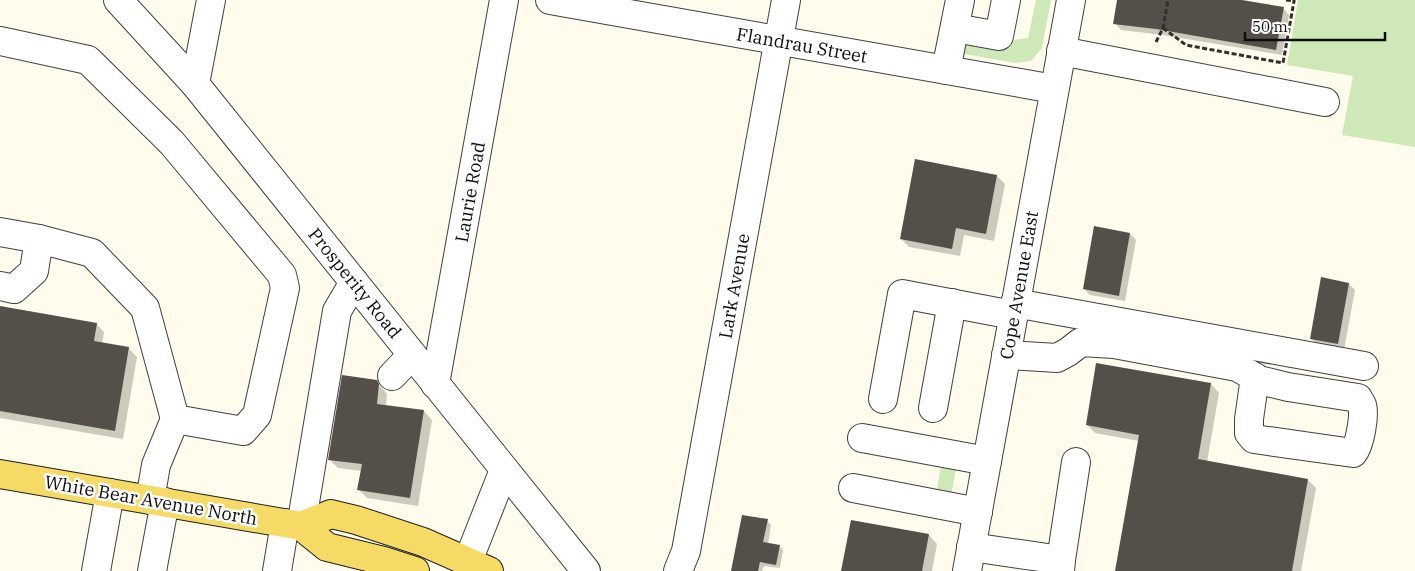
<svg xmlns="http://www.w3.org/2000/svg" width="1415" height="571" font-family="'IBM Plex Serif',serif">
  <style>
    .green { fill: #cfe8b8 }
    .shadow { fill: #0003 }
    .building { fill: #554f4a }
    .lines { fill: none; stroke-linecap: round; stroke-linejoin: round }
    .minor-casing { stroke: #404040; stroke-width: 30 }
    .major-casing { stroke: #1e1e1e; stroke-width: 30 }
    .path { stroke: #2f2f2f; stroke-width: 3; stroke-dasharray: 5 2.5; stroke-linecap: butt }
    .minor { stroke: #fff; stroke-width: 28 }
    .major { stroke: #f6da66; stroke-width: 28 }
    .labels { text-anchor: middle; dominant-baseline: central; stroke-width: 5; stroke-linejoin: round; paint-order: stroke }
    .street-label { font-size: 18px; fill: #0d0d0d; stroke: #fff }
  </style>
  <rect width="100%" height="100%" fill="#fffced"/>
  <!-- green -->
  <g class="green">
    <path d="M1036 0H1051L1042 48 1031 61 1015 63 959 53 961 39 992 43 1028 38Z"/>
    <path d="M1298 0H1415V147L1342 135 1353 76 1287 65Z"/>
    <path d="M957 463 951 496 938 493 937 489 941 465Z"/>
  </g>
  <!-- shadow -->
  <g class="shadow">
    <path d="M1119 0H1234L1283 8 1289 15 1282 55 1163 35 1121 30 1115 23Z"/>
    <path d="M997 176 1005 184 994 241 964 235 960 256 909 247 901 239Z"/>
    <path d="M1095 227 1130 234 1136 240 1125 301 1090 295 1084 289Z"/>
    <path d="M1322 279 1349 284 1355 290 1344 350 1317 345 1311 338Z"/>
    <path d="M0 308 96 324 104 332 102 344 128 348 137 357 123 439 0 418Z"/>
    <path d="M376 381 387 394 386 407 424 411 432 420 418 506 367 498 358 489 362 471 338 468 329 459Z"/>
    <path d="M1211 384 1219 393 1207 462 1308 480 1316 488 1301 571H1116L1139 441 1095 433 1087 425Z"/>
    <path d="M767 521 771 525 768 544 779 546 783 550 780 568 764 566 762 571H733Z"/>
    <path d="M929 535 937 544 932 571H843Z"/>
  </g>
  <!-- building -->
  <g class="building">
    <path d="M1117 0H1242L1284 7 1276 50 1156 29 1113 24Z"/>
    <path d="M915 159 997 175 986 234 956 228 952 249 900 239Z"/>
    <path d="M1094 226 1130 233 1119 296 1083 289Z"/>
    <path d="M1321 277 1349 283 1338 344 1310 339Z"/>
    <path d="M0 306 97 323 94 341 129 347 115 431 0 411Z"/>
    <path d="M1096 363 1211 383 1198 459 1308 479 1292 571H1115L1139 435 1086 425Z"/>
    <path d="M342 375 377 380 379 384 377 404 424 410 410 498 357 490 362 464 328 460Z"/>
    <path d="M742 515 768 519 763 542 780 545 776 565 760 562 758 571H731Z"/>
    <path d="M851 520 929 534 922 571H841Z"/>
  </g>
  <g class="lines">
    <defs>
      <g id="minor">
        <path d="M118 0 195 84 586 571"/>
        <path d="M550 0 1054 89"/>
        <path d="M955 28 999 36 1006 0"/>
        <path d="M0 41 88 60 172 143 282 275 285 288 257 415 243 431 175 419 145 308 92 253 39 239"/>
        <path d="M1061 51 1325 102"/>
        <path d="M946 70 960 0"/>
        <path d="M195 84 211 0"/>
        <path d="M0 232 39 239 34 271 14 289 0 286"/>
        <path d="M1015 303 1364 366"/>
        <path d="M1006 355 1057 358 1068 352 1081 342 1114 344 1237 367C1244 371 1252 375 1259 380L1288 387 1358 398C1358 399 1362 404 1362 405 1365 415 1360 445 1353 453L1254 439 1249 433V419L1255 377"/>
        <path d="M392 376 412 355"/>
        <path d="M435 384 504 0"/>
        <path d="M883 399 902 294 1013 315"/>
        <path d="M933 408 952 303"/>
        <path d="M862 438 987 461"/>
        <path d="M853 488 978 512"/>
        <path d="M150 500 156 465 175 419"/>
        <path d="M301 526 337 311 354 282"/>
        <path d="M971 547 1061 560 1060 571"/>
        <path d="M1061 560 1076 462"/>
        <path d="M468 561 504 470"/>
        <path d="M96 571 110 493"/>
        <path d="M152 571 165 502"/>
        <path d="M277 571 285 523"/>
        <path d="M678 571 686 551 786 0"/>
        <path d="M967 571 1071 0"/>
      </g>
      <g id="major">
        <path d="M0 474 301 526 327 547 384 561 415 571"/>
        <path d="M301 526 331 514 356 520 423 542 489 571"/>
      </g>
    </defs>
    <!-- minor casing -->
    <use href="#minor" class="minor-casing"/>
    <!-- major casing -->
    <use href="#major" class="major-casing"/>
    <!-- path -->
    <g class="path">
      <path d="M1286 0 1294 1V0"/>
      <path d="M1163 28 1186 45 1283 63 1294 1"/>
      <path d="M1156 42 1163 28 1168 0"/>
    </g>
    <!-- minor -->
    <use href="#minor" class="minor"/>
    <!-- major -->
    <use href="#major" class="major"/>
  </g>
  <g class="labels">
    <!-- street labels -->
    <g class="street-label">
      <text transform="translate(802 45) rotate(10)">Flandrau Street</text>
      <text transform="translate(470 192) rotate(-80)">Laurie Road</text>
      <text transform="translate(355 283) rotate(51)">Prosperity Road</text>
      <text transform="translate(1019 285) rotate(-80)">Cope Avenue East</text>
      <text transform="translate(734 286) rotate(-80)">Lark Avenue</text>
      <text transform="translate(151 500) rotate(10)">White Bear Avenue North</text>
    </g>
  </g>
  <!-- scale -->
  <path d="M1245 32v8h140v-8" fill="none" stroke="#0d0d0d" stroke-width="2.5"/>
  <text x="1252" y="32" font-size="15" fill="#0d0d0d" stroke="#ffffff" stroke-width="4" paint-order="stroke">50 m</text>
</svg>
